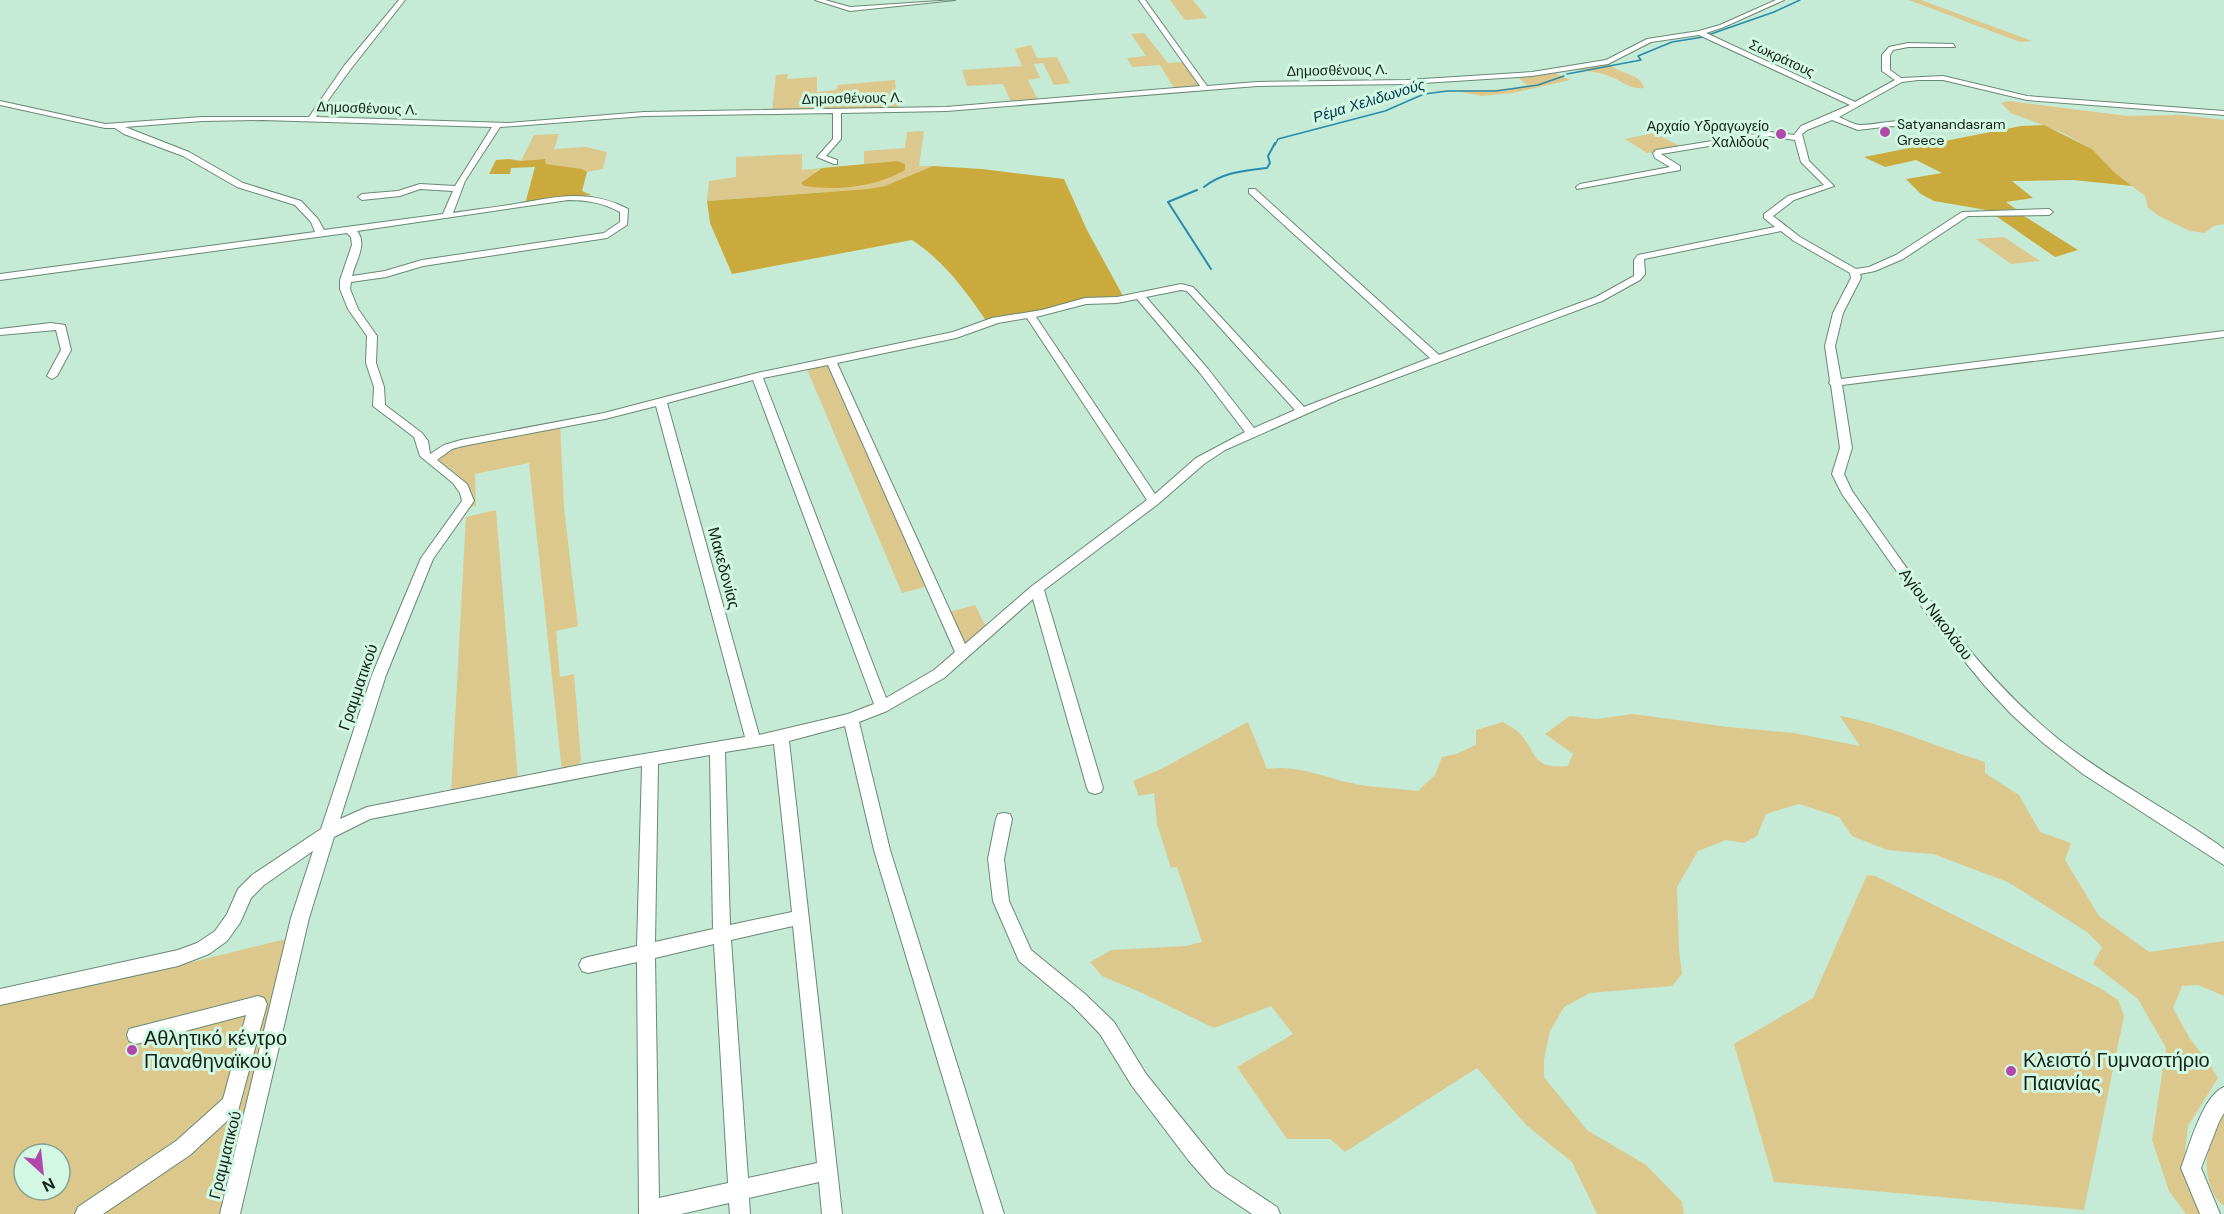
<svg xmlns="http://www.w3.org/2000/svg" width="2224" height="1214" font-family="'DM Sans',sans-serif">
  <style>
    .green { fill: #dcc88c; fill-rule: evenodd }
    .forest { fill: #cbaa3d }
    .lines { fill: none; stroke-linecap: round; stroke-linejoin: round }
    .stream-far1 { stroke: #2a8bab; stroke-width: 1.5 }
    .stream { stroke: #2a8bab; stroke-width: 2 }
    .minor-casing { stroke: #688976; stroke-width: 2 }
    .minor { fill: #fff; fill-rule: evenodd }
    .poi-dot { fill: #b148ab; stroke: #d2f7e2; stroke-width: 2 }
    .labels { text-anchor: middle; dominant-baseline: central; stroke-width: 6; stroke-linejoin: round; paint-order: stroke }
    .far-street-label { font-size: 14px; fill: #15231b; stroke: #d2f7e2 }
    .far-poi-label { font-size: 14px; fill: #15231b; stroke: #d2f7e2; text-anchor: start }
    .far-water-label { font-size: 15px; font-style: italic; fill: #00394d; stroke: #d2f7e2 }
    .street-label { font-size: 16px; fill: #15231b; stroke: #d2f7e2 }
    .near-poi-label { font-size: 20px; fill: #15231b; stroke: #d2f7e2; text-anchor: start }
  </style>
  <rect width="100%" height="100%" fill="#c5ead5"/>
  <!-- green -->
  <g class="green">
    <path d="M1170 0H1193L1207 18 1185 20Z"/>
    <path d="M1909 0H1921L2032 41 2020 42Z"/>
    <path d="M1144 33 1168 63 1185 62 1202 85 1174 88 1160 65 1132 67 1127 58 1146 56 1131 34Z"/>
    <path d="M1031 45 1037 58 1057 57 1070 83 1054 85 1043 63 1034 64 1040 78 1028 80 1038 100 1011 102 1003 84 967 86 962 70 1022 66 1015 49Z"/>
    <path d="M1610 64C1619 75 1640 72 1644 88 1630 90 1623 81 1611 77 1600 72 1589 71 1576 70Z"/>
    <path d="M1555 73 1570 80 1513 93 1482 96 1461 92 1432 91C1464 89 1495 93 1527 85L1516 76Z"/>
    <path d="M788 74 787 79 817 77V92L836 90 838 85 895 80 898 109 772 112 776 75Z"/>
    <path d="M2008 101 2128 116 2181 115 2224 120V224L2214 226 2205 233 2190 231 2159 216 2148 208 2145 196 2114 172 2092 149 2063 133 2011 113 2001 103Z"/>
    <path d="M924 131 919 166H933L885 186 867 189 707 201 709 181 736 177V157L802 154V170L822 168 813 172 897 161 864 164V151L905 148 907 132Z"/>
    <path d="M1654 133 1684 148 1647 153 1625 139Z"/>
    <path d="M559 134 554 149 586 147 607 152 603 169 587 172 581 169 521 161 534 135Z"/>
    <path d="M2004 237 2040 261 2011 264 1976 239Z"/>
    <path d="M829 362 928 586 902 593 806 367Z"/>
    <path d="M560 423 564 508 578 626 556 631 560 677 574 674 581 761 573 769 562 771 529 463 475 474 476 506 471 507C474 483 454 472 437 459L461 445Z"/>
    <path d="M496 510 518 780 451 793 466 517Z"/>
    <path d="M975 605 986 627 968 643 963 644 949 612Z"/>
    <path d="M1633 714 1728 727 1794 733 1860 746 1840 716C1890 725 1936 747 1985 762V773L2019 795 2040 832 2071 843 2065 860 2099 916 2149 952 2224 941V996L2198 985 2182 986 2173 1008 2190 1039 2209 1063 2218 1078 2188 1126 2183 1167 2204 1214H2186L2169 1191 2152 1140 2166 1048 2138 999 2093 964 2102 947 2087 932 2008 882 1933 854 1887 850 1852 836 1839 817 1799 804 1766 814 1757 836 1744 843 1726 840 1698 851 1677 887 1679 950 1682 974 1672 986 1590 993 1564 1007 1550 1031 1544 1059V1077L1587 1130 1646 1165 1682 1202 1684 1214H1597L1572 1162 1526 1125 1477 1068 1345 1152 1330 1139H1287L1237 1067 1293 1034 1271 1006 1214 1028 1140 992 1102 976 1090 962 1111 950 1186 946 1202 942 1177 867 1171 868 1157 824 1154 793 1139 796 1133 781 1161 769 1248 722 1267 769C1297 764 1323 777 1351 783 1373 788 1396 788 1418 791L1435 775 1442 757 1456 754 1476 745V730L1503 722C1507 725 1512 727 1516 730 1538 749 1528 770 1568 766L1573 754 1545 734 1570 716 1597 719Z"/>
    <path d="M1867 875 1875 876 1900 888 2100 988 2118 1000 2124 1016 2084 1210 1774 1182 1734 1044 1813 998Z"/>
    <path d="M290 938 243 1132 219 1147 226 1172 222 1214H0V1001L172 967ZM24 1154H60V1190H24Z"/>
    <path d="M2224 1114V1206C2216 1200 2215 1196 2211 1187 2200 1157 2212 1141 2224 1114Z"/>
  </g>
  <!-- forest -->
  <g class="forest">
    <path d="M2044 125 2092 149 2114 172 2132 186 2073 180 2012 181 2033 198 2006 202 2016 209 1992 211 1934 201 1921 194 1906 179 1942 173 1916 160 1885 167 1864 157 2021 126Z"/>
    <path d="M509 159 521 161 545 159 546 164 582 169 587 172 582 191 591 195 525 204 535 167 511 168 510 174H489L496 160Z"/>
    <path d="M897 161 905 164V170C877 187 836 191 804 186L801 183 822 168Z"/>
    <path d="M933 166 982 169 1064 179 1087 230 1123 296 987 322C965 290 945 262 912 240L732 274 710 223 707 201 867 189 885 186Z"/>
    <path d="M1996 216H2024L2078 250 2055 257Z"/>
  </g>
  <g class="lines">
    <!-- stream-far1 -->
    <g class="stream-far1">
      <path d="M1708 35 1774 12 1800 0"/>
      <path d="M1567 74 1641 60 1638 56 1672 42 1703 37"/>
      <path d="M1275 145 1278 139 1385 111 1424 94 1448 91H1496L1538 85 1564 76"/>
    </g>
    <!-- stream -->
    <g class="stream">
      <path d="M1204 187C1223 172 1243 171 1267 168L1270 163 1268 156 1275 143"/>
      <path d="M1197 190 1168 202 1211 269"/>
    </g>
    <defs>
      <g id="minor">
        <path d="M399 0H405L350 70 316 117 508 123 644 112 946 107 1200 86 1139 0H1145L1207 86 1257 82 1407 80 1532 72 1606 60 1647 39 1699 31 1720 25 1776 0H1784L1724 27 1706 33 1855 102 1895 80 1882 71V55L1889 47 1908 43 1953 44 1955 47H1908L1893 50 1890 55V70L1901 78 1943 76 2027 96 2224 111V115L2027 100 1943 80H1918L1902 82 1839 117C1846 120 1854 125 1861 125 1879 125 1903 116 1919 125L1918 127 1891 126 1858 130 1832 120 1807 130 1802 134 1809 161 1834 186 1794 200 1773 216 1800 237 1856 269 1869 267 1896 255 1962 212 2049 209 2053 212 2049 215 1968 216 1903 259 1875 271 1860 274 1861 278 1843 313 1835 346 1841 379 2224 331V337L1842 385 1852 448 1844 474 1852 491C1915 579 1976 674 2062 742 2112 781 2168 809 2219 845L2224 849V865L2083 774 2042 742 2012 715 1985 686 1934 624 1842 494 1832 474 1840 448 1831 385 1829 383 1830 381 1825 346 1833 313 1851 278 1850 273 1794 241 1781 231 1644 259 1645 274 1640 280 1602 301 1340 399 1225 450 1204 464 1158 504 1044 590 1103 788 1101 792 1095 794 1089 792 1087 788 1033 599 944 678 887 711 859 722 890 850 1004 1214H984L874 850 845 726 789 741 842 1214H822L819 1182 749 1198 750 1214H730L729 1203 681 1214H639L637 962 588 973 582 971 579 965 582 959 588 957 637 946 642 766 370 819 334 837 309 918 240 1214H220L291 918 313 851 264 885 251 898 240 923 227 941 209 954 178 966 0 1005V989L178 950 197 943 215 931 227 914 238 889 252 875 321 829 372 675 421 558 462 501 460 493 453 483 420 456 414 437 373 406 374 387 366 363 367 336 348 309 340 289V280L352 245 351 237 347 233 0 280V274L315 232 311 222 295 205 237 187 183 156 124 134 115 128H105L0 105V101L105 124 202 117H309L344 66ZM1699 35 1850 105 1801 126 1794 135 1769 132 1656 150 1653 153 1655 158 1670 167 1580 184 1576 187 1577 189 1680 170V166L1661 154 1769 136 1795 140 1801 162 1824 185 1788 196 1764 214V218L1775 227 1638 255 1634 260V276L1596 297 1439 355 1255 189H1249V193L1430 358 1304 407 1193 287 1181 284 1117 297 1085 298 1042 310 992 318 953 332 757 373 604 413 461 440 444 445 430 454 428 441 422 433 385 405 384 387 376 363 377 336 358 309 350 289 351 282 386 277 423 266 607 238 627 225 628 209C586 187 553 198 509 205 490 208 471 210 453 213L465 181 500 127 644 116 833 113V139L817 157 834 164H837V160L826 156 841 139V113L946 111 1257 86 1407 84 1532 76 1608 64 1651 42ZM262 120 492 127 455 186 420 184 398 191 362 194 358 197 362 200 400 196 420 189 453 191 443 214 324 230 318 219 301 201 243 183 189 152 125 127 202 121ZM568 200C588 200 603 203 620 212V222L604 233 422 260 385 271 352 276C355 262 368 244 357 231ZM1181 290 1187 291 1295 410 1254 428 1208 369 1146 297ZM1137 299 1200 373 1245 432 1196 458 1155 494 1036 317 1086 304 1117 303ZM1027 318 1147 500 1032 586 965 644 837 363 956 338 998 323ZM828 365 955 652 934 670 886 698 763 378ZM753 380 874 704 848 714 759 735 667 403ZM656 406 745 737 585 764 367 807 340 819 386 675 433 559 474 501 467 484 437 460 452 449 463 446 605 419ZM774 744 792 912 730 925 725 752ZM710 755 713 929 655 942 658 764ZM793 926 817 1163 748 1178 731 940ZM714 944 728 1183 659 1198 655 958Z"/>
        <path d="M815 0H825L850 7 955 0 850 11Z"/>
        <path d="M51 323 65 325 71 350 57 376 52 379 47 376 61 350 56 330 0 335V329Z"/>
        <path d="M1004 813 1010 814 1012 819 1004 859 1009 901 1031 950 1085 994 1114 1022 1146 1074 1226 1173 1277 1207 1280 1214H1252L1212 1187 1189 1161 1132 1086 1100 1034 1073 1006 1019 961 993 901 988 859 996 819 998 814Z"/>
        <path d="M258 996 264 998 267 1004 238 1111 190 1155 103 1214H75L78 1207 176 1141 223 1099 246 1015 136 1044 129 1041 127 1035 129 1029Z"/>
        <path d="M2224 1087V1113L2219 1122 2201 1168 2220 1214H2200L2181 1168C2189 1147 2203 1095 2224 1087Z"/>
      </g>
    </defs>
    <!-- minor casing -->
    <use href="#minor" class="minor-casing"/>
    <!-- minor -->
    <use href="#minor" class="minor"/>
  </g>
  <!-- markers -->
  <g class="poi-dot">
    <circle cx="1885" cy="132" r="6"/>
    <circle cx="1781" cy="134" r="6"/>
    <circle cx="132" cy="1050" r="6"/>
    <circle cx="2011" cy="1071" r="6"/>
  </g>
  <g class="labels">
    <!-- far-street labels -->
    <g class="far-street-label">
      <text transform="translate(1782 58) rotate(25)">Σωκράτους</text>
      <text transform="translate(1337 70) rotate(-1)">Δημοσθένους Λ.</text>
      <text transform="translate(852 98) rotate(-1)">Δημοσθένους Λ.</text>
      <text transform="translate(367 108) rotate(2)">Δημοσθένους Λ.</text>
    </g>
    <!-- far-poi labels -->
    <g class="far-poi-label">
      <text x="1897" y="124">Satyanandasram<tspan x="1897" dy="16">Greece</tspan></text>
      <text x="1769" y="126" text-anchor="end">Αρχαίο Υδραγωγείο<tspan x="1769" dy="16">Χαλιδούς</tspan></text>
    </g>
    <!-- far-water labels -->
    <g class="far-water-label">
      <text transform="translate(1369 101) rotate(-17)">Ρέμα Χελιδωνούς</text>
    </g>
    <!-- street labels -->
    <g class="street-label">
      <text transform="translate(724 568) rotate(75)">Μακεδονίας</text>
      <text transform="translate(1936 614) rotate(53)">Αγίου Νικολάου</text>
      <text transform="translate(358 687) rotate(-71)">Γραμματικού</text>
      <text transform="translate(225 1155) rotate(-76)">Γραμματικού</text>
    </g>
    <!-- near-poi labels -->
    <g class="near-poi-label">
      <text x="144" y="1038">Αθλητικό κέντρο<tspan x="144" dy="23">Παναθηναϊκού</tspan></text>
      <text x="2023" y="1060">Κλειστό Γυμναστήριο<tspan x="2023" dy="23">Παιανίας</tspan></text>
    </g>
  </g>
  <!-- north arrow -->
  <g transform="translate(42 1172) rotate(153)"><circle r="28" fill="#d2f7e2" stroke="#86a292" stroke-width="1.5"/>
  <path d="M0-4.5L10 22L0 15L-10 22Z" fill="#b148ab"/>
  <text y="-9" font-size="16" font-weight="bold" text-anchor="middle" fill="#15231b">N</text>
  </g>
</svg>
